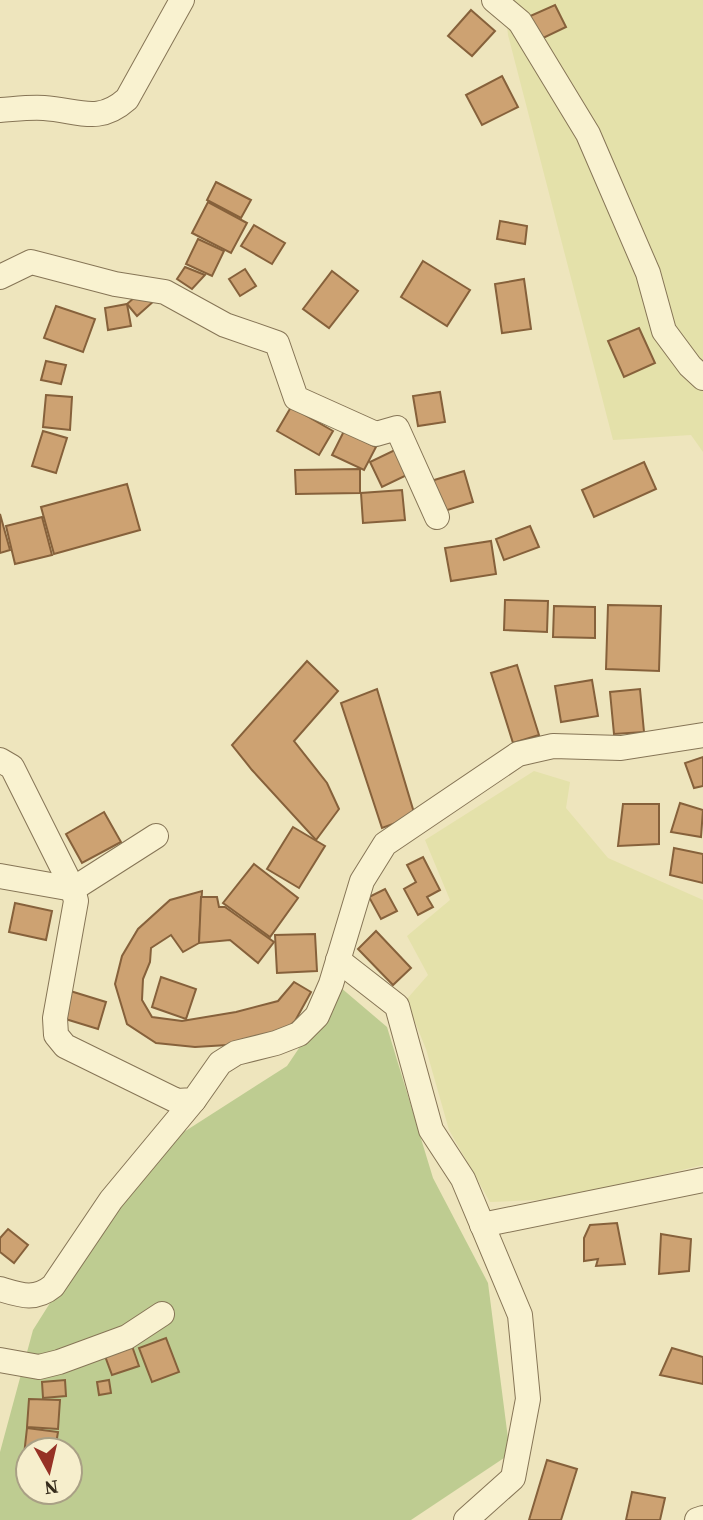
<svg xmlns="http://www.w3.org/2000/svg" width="703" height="1520" font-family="'Source Serif 4',serif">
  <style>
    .farmland { fill: #e4e1aa }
    .green { fill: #becc91; fill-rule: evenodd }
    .building { fill: #cda272; stroke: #86613b; stroke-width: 2 }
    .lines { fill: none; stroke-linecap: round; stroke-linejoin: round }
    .street-casing { stroke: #867556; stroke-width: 26 }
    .street { stroke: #f9f2d0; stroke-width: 24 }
  </style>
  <rect width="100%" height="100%" fill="#eee5bd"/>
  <!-- farmland -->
  <g class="farmland">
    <path d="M504 0H703V452L691 435 613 440 508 35Z"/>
    <path d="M534 771 570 782 566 808 608 858 703 900V1165L560 1199 490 1202 449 1130 426 1049 406 1000 428 975 407 936 450 900 425 840Z"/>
  </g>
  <!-- green -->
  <path class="green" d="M340 987 387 1027 433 1178 488 1283 510 1454 411 1520H0V1452L33 1330 67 1276 162 1146 287 1066ZM28 1450H70V1492H28Z"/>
  <!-- building -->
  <g class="building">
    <path d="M555 5 566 27 539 40 528 17Z"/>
    <path d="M471 10 495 31 472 56 448 36Z"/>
    <path d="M502 76 518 107 482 125 466 95Z"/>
    <path d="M216 182 251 200 241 218 207 200Z"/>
    <path d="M208 202 247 223 231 253 192 233Z"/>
    <path d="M500 221 527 226 525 244 497 239Z"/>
    <path d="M254 225 285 243 272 264 241 246Z"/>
    <path d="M198 239 224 251 212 276 186 264Z"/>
    <path d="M423 261 470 290 447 326 401 297Z"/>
    <path d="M185 267 205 275 192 289 177 279Z"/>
    <path d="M245 269 256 286 240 296 229 279Z"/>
    <path d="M332 271 358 291 329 328 303 309Z"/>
    <path d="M524 279 531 329 502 333 495 284Z"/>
    <path d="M144 289 154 301 137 316 127 304Z"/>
    <path d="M127 304 131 326 108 330 105 308Z"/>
    <path d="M56 306 95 319 83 352 44 338Z"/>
    <path d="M639 328 655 363 624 377 608 341Z"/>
    <path d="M46 361 66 365 61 384 41 380Z"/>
    <path d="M440 392 445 422 418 426 413 396Z"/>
    <path d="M46 395 72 397 70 430 43 427Z"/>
    <path d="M291 407 333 431 319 455 277 431Z"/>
    <path d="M43 431 67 438 56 473 32 466Z"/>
    <path d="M344 431 376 447 364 470 332 455Z"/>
    <path d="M399 448 411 473 382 487 370 462Z"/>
    <path d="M644 462 656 489 594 517 582 490Z"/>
    <path d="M360 469V493L296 494 295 470Z"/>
    <path d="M464 471 473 502 441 512 431 481Z"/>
    <path d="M127 484 140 530 54 554 41 507Z"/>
    <path d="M402 490 405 520 363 523 361 493Z"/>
    <path d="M0 514 10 550 0 553Z"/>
    <path d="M42 517 52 555 15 564 6 526Z"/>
    <path d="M530 526 539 547 504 560 496 539Z"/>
    <path d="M491 541 496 574 451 581 445 548Z"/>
    <path d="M505 600 548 601 547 632 504 630Z"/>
    <path d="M608 605 661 606 659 671 606 669Z"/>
    <path d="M554 606 595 607V638L553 637Z"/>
    <path d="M307 661 338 691 294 741 327 783 339 809 316 840 252 770 232 745Z"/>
    <path d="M517 665 539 735 513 743 491 673Z"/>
    <path d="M592 680 598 716 561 722 555 686Z"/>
    <path d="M377 689 415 816 382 828 341 703Z"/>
    <path d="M640 689 644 732 614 734 610 692Z"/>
    <path d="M703 757V786L694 788 685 763Z"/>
    <path d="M680 803 703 810 701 837 671 832Z"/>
    <path d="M623 804H659V844L618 846Z"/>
    <path d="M104 812 121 842 82 863 66 834Z"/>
    <path d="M293 827 325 846 299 888 267 869Z"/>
    <path d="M674 848 703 854V883L670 875Z"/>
    <path d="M423 857 440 890 427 897 433 907 418 915 404 889 416 882 407 865Z"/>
    <path d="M254 864 298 898 270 937 223 903Z"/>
    <path d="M385 889 397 911 381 919 369 897Z"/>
    <path d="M202 891 199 943 183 952 171 935 151 948 150 962 143 979 142 1000 152 1017 182 1021 236 1012 278 1001 294 982 311 992 295 1021 275 1039 244 1044 195 1047 156 1043 127 1024 115 984 122 956 138 929 170 900Z"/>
    <path d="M201 897H217L219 907H225L274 942 258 963 230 940 199 943Z"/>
    <path d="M15 903 52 911 46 940 9 932Z"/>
    <path d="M376 931 411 968 393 985 358 949Z"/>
    <path d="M315 934 317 971 277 973 275 935Z"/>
    <path d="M161 977 196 989 186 1019 152 1007Z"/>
    <path d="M67 990 106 1002 98 1029 59 1017Z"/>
    <path d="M617 1223 625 1264 596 1266 598 1259 584 1261V1238L590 1225Z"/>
    <path d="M8 1229 28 1245 14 1263 0 1252V1238Z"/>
    <path d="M661 1234 691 1239 689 1271 659 1274Z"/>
    <path d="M166 1338 179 1372 152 1382 139 1348Z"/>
    <path d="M132 1346 139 1366 112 1375 105 1356Z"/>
    <path d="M672 1348 703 1357V1384L660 1375Z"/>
    <path d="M65 1380 66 1396 43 1398 42 1382Z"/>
    <path d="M109 1380 111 1393 99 1395 97 1382Z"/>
    <path d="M29 1399 60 1400 58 1429 27 1427Z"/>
    <path d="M27 1428 58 1432 55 1450H28V1456L24 1455Z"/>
    <path d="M547 1460 577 1469 561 1520H529Z"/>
    <path d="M632 1492 665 1498 660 1520H626Z"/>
  </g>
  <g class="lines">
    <defs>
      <g id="street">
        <path d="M494 0 520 22 588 134 648 273 664 331 690 366 703 378"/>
        <path d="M0 110C15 109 30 107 44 108 78 110 98 125 127 99L182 0"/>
        <path d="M0 277 31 262 115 284 165 292 225 325 277 343 296 398 376 434 397 428 437 517"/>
        <path d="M0 760 12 767 73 889 76 901 55 1018 56 1035 65 1046 177 1101 194 1100 220 1063 236 1053 276 1043 299 1034 317 1016 331 984 362 881 385 844 518 754 553 746 621 748 703 735"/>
        <path d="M0 876 73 889 156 836"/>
        <path d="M338 960 397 1006 431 1130 463 1179 520 1315 528 1399 513 1478 466 1520"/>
        <path d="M482 1225 703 1180"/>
        <path d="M0 1289C20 1295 35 1301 53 1286L111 1200 194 1100"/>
        <path d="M0 1360 39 1367 59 1362 127 1337 162 1314"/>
        <path d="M697 1520 703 1518"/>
      </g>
    </defs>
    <!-- street casing -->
    <use href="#street" class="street-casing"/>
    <!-- street -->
    <use href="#street" class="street"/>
  </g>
  <!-- north arrow -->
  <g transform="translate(49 1471) rotate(172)"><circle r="33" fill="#f6eecc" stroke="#a9a085" stroke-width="2"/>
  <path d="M0-5L12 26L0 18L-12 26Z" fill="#963125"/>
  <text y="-10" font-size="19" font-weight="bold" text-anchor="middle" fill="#352b1b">N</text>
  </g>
</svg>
